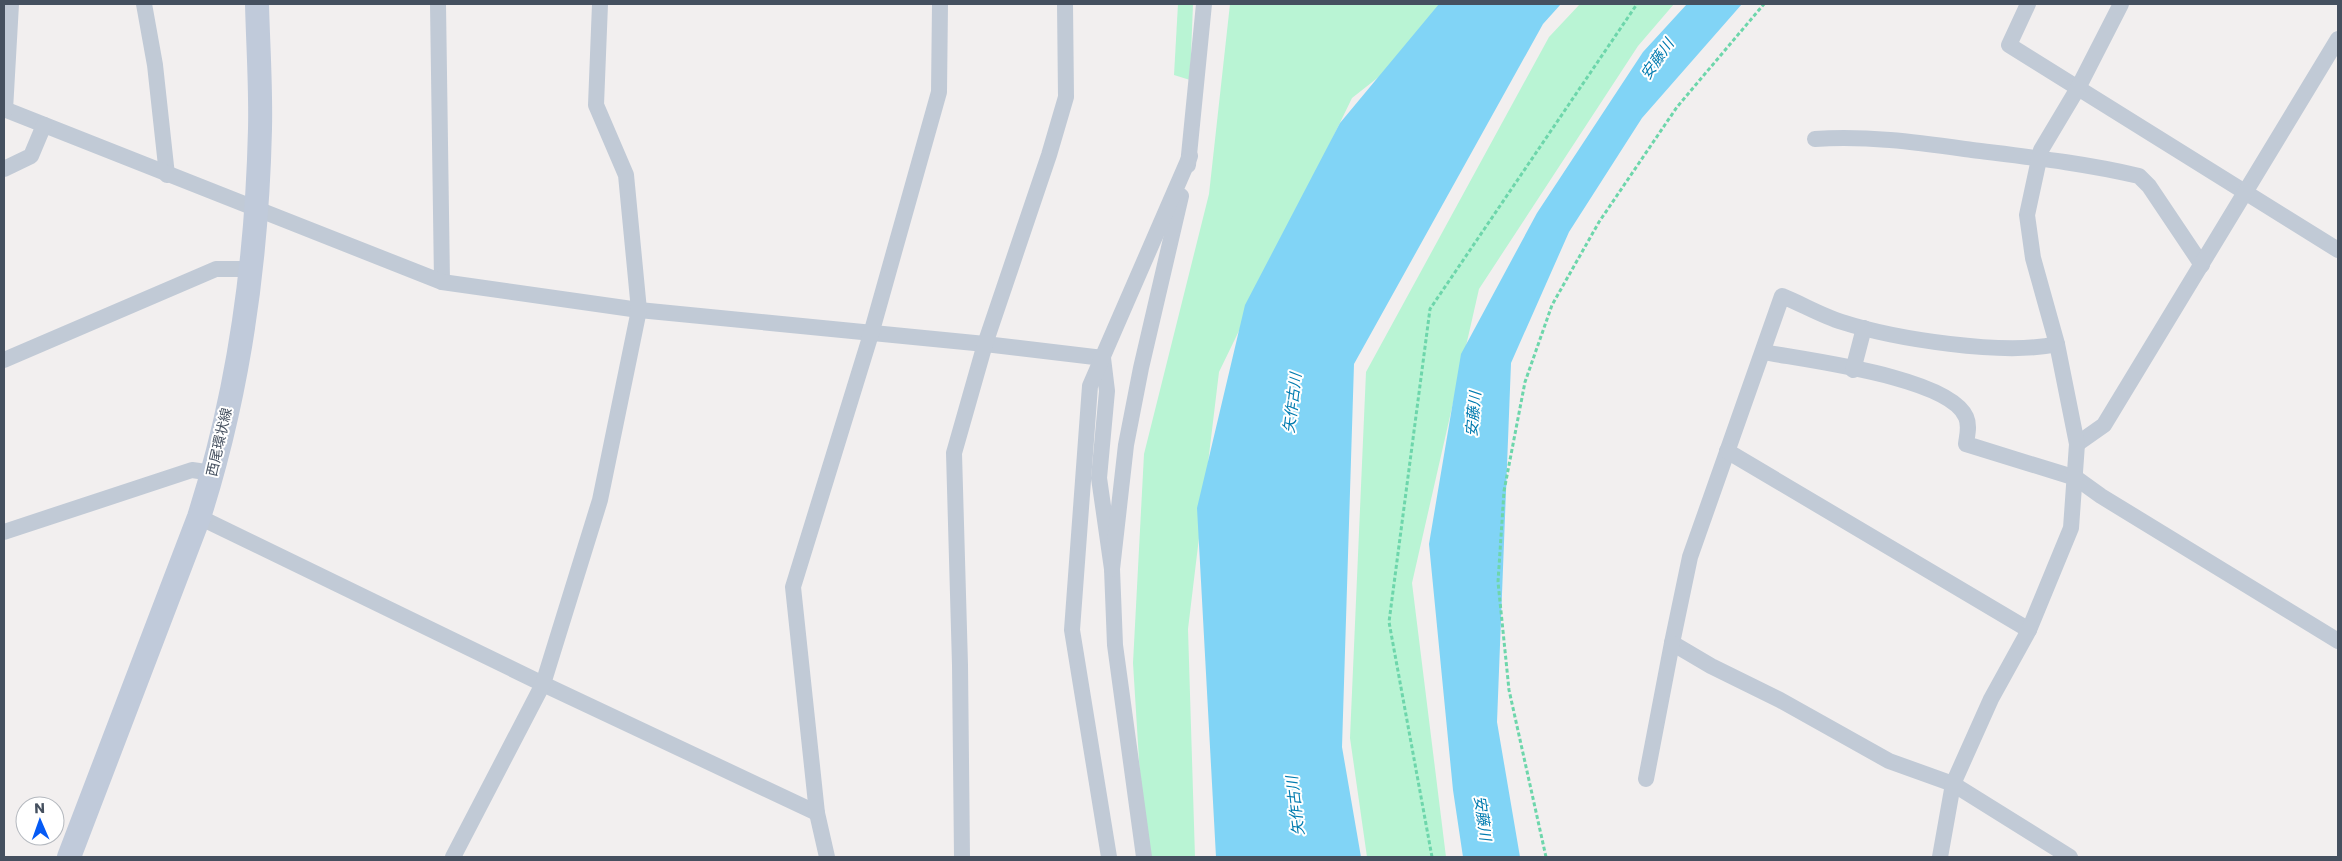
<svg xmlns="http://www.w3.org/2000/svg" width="2342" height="861" font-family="Poppins,'Noto Sans JP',sans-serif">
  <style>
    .green { fill: #b9f4d4 }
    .water { fill: #81d4f6 }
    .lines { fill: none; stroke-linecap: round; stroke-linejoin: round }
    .path { stroke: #6dd6ab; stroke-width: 3; stroke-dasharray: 4 2.5; stroke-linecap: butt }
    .minor { stroke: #c1cad6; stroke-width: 16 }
    .secondary { stroke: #c0cada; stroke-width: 24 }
    .labels { text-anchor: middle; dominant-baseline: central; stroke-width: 4; stroke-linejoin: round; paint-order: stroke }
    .street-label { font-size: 14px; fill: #45505f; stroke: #fff }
    .water-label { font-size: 15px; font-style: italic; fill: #017baf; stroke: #fff }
  </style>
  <rect width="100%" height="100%" fill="#f2efef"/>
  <!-- green -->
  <g class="green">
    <path d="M1178 4H1193L1190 80 1174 75Z"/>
    <path d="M1230 4H1456L1460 13 1352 98 1219 372 1188 629 1195 857H1145L1133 663 1144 454 1209 194Z"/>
    <path d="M1580 4H1674L1638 46 1479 289 1412 583 1446 857H1367L1350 738 1366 372 1549 37Z"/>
  </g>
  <!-- water -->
  <g class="water">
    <path d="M1439 4H1561L1543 24 1354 364 1342 747 1361 857H1216L1197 508 1245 305 1340 123Z"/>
    <path d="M1687 4H1742L1642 118 1569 232 1511 363 1497 722 1520 857H1463L1453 790 1429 544 1461 354 1537 213 1643 52Z"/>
  </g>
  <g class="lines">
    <!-- path -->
    <g class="path">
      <path d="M1432 857 1389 622 1430 309 1637 4"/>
      <path d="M1546 857 1509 690 1498 582 1504 491 1525 382 1552 305 1599 222 1677 107 1764 4"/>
    </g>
    <!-- minor -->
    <g class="minor">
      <path d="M144 4 155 65 167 175"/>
      <path d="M438 4 442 282"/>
      <path d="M2028 4 2009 45 2338 250"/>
      <path d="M4 109 442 282 639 310 985 344 1103 358"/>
      <path d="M5 110 11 4"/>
      <path d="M1815 139C1867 135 1921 143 1972 150 2028 157 2084 163 2139 176L2149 186 2202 265"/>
      <path d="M1188 165 1204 4"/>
      <path d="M4 169 31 156 44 125"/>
      <path d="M2057 344C2004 356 1895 339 1842 322 1822 316 1802 304 1782 296L1690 557 1672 643 1711 666 1780 700 1889 761 1953 784 2070 857"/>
      <path d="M1763 352C1805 360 1949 377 1966 417 1970 426 1967 435 1966 444L2076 478 2101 496 2338 641"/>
      <path d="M1103 358 1107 391 1099 478 1112 569 1115 645 1144 857"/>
      <path d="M4 360 216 269H252"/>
      <path d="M1853 370 1864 328"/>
      <path d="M2077 444 2104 425 2338 39"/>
      <path d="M1727 451 2029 630"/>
      <path d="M199 517 543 684 817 813"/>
      <path d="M4 532 192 470 213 473"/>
      <path d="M1112 569 1126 445 1141 368 1181 196"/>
      <path d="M1646 779 1672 643"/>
      <path d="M453 857 543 684 600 500 639 310 626 175 596 105 600 4"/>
      <path d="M827 857 817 813 793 587 871 334 939 92 940 4"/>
      <path d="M962 857 960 665 954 453 985 344 1049 155 1066 97 1065 4"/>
      <path d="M1109 857 1072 630 1090 386 1190 156"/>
      <path d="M1940 857 1953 784 1991 699 2029 630 2071 528 2077 444 2057 344 2033 258 2027 215 2041 150 2078 88 2121 4"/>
    </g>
    <!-- secondary -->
    <path class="secondary" d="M69 857 199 517C239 392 257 260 260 129 261 87 258 45 257 4"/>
  </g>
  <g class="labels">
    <!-- street labels -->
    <g class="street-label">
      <text transform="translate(219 442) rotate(-77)">西尾環状線</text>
    </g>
    <!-- water labels -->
    <g class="water-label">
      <text transform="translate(1657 59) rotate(-55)">安藤川</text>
      <text transform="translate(1292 403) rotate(-83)">矢作古川</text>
      <text transform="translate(1473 414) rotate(-85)">安藤川</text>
      <text transform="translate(1295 806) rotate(-97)">矢作古川</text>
      <text transform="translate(1483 818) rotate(82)">安藤川</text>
    </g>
  </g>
  <!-- border -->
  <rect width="2342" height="861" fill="none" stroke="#45505f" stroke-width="10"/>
  <!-- north arrow -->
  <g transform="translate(40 821) rotate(358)"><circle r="24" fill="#ffffff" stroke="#b5b9bf"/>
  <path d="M0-4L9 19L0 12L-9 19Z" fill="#055af5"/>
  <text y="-8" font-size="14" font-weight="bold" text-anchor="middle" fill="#45505f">N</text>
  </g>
</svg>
